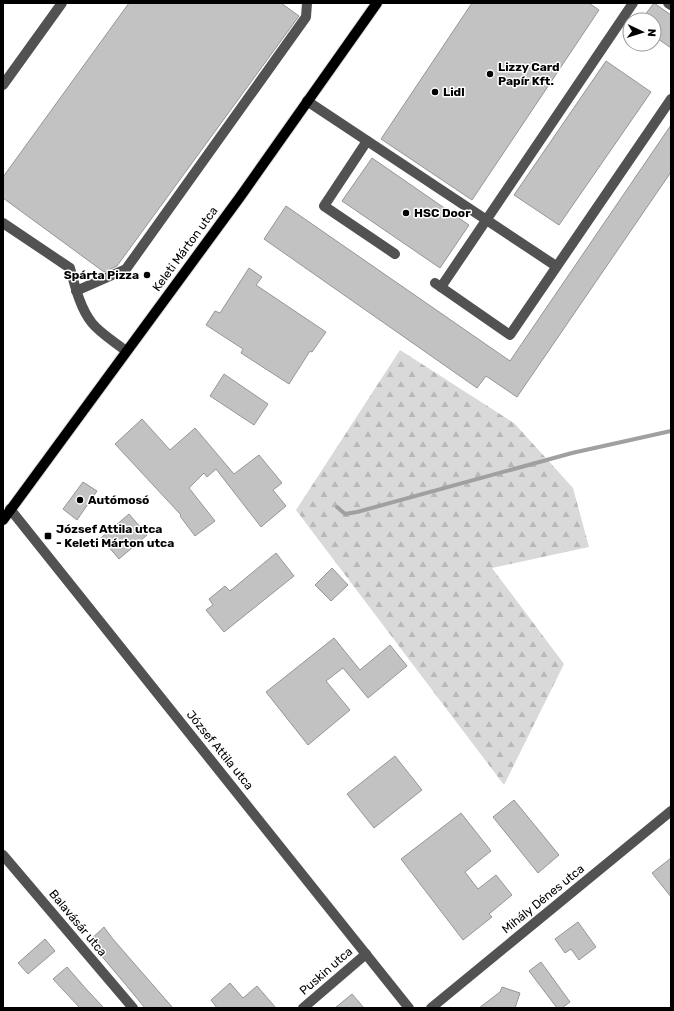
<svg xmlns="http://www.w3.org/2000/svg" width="674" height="1011" font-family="Rubik,sans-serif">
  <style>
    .forest { fill: url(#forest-firs) }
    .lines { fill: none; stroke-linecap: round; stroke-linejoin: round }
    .stream { stroke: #a0a0a0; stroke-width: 4 }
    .building { fill: #c2c2c2; stroke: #969696 }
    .major-casing { stroke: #dbdbdb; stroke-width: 12 }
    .minor { stroke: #525252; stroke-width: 10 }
    .major { stroke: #000; stroke-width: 10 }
    .poi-dot { fill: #000; stroke: #fff; stroke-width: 1.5 }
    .labels { text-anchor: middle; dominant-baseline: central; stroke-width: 3; stroke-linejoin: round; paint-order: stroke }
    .poi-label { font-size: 12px; font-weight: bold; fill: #000; stroke: #fff; text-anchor: start }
    .street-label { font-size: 12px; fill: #000; stroke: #fff }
  </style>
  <defs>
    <pattern id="forest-firs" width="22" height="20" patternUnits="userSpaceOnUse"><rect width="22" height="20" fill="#d9d9d9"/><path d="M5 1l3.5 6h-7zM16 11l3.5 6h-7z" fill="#b8b8b8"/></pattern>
  </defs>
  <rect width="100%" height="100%" fill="#fff"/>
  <!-- forest -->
  <path class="forest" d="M400 350 514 423 573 488 589 547 492 568 564 664 504 785 296 510Z"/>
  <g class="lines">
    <!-- stream -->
    <path class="stream" d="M337 507 345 514 357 512 572 453 671 431"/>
  </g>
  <!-- building -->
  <g class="building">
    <path d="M129 3H281L299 16 117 266 104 272 3 198V177Z"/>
    <path d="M472 3H589L599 10 472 200 381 139Z"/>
    <path d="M654 3 671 15V48L654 36V20H641Z"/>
    <path d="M606 61 651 92 559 225 514 195Z"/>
    <path d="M671 125V172L517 397 486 376 477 388 264 239 286 206 510 361Z"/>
    <path d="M372 158 469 225 440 268 342 201Z"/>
    <path d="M249 268 262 277 256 285 326 332 312 352 310 351 289 384 241 353 243 349 206 325 215 311 220 313Z"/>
    <path d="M224 374 268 404 254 425 210 396Z"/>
    <path d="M142 419 170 450 195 428 234 474 259 455 282 483 273 490 286 506 261 527 216 469 207 477 204 473 189 488 215 521 195 536 180 516 181 515 115 444Z"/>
    <path d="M83 482 97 491 77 520 63 509Z"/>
    <path d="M129 514 147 535 119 559 101 538Z"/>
    <path d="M276 553 294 576 224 632 206 610 213 605 209 599 225 586 230 591Z"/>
    <path d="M332 568 348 585 331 601 315 585Z"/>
    <path d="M334 638 360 670 390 645 407 666 368 698 343 668 326 681 350 710 308 745 266 692Z"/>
    <path d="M395 756 422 790 374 828 347 794Z"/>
    <path d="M514 800 559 855 538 873 493 817Z"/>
    <path d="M461 813 491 851 465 872 478 889 496 875 512 895 489 914 492 917 463 940 401 859Z"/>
    <path d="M671 858V897L652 873Z"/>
    <path d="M578 922 596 947 579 960 571 949 565 953 555 939Z"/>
    <path d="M104 927 112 938 173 1008H145L131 991 89 941Z"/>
    <path d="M45 939 55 951 28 974 18 963Z"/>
    <path d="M541 962 570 1002 562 1008H557L529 971Z"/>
    <path d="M67 967 87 990 104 1008H80L65 992 53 979Z"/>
    <path d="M230 983 243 998 257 986 276 1008H217L211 1000Z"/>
    <path d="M502 987 520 993 515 1008H479L500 992Z"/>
    <path d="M352 994 364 1008H335Z"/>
  </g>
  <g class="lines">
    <defs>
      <path id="major" d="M3 520 240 197 377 3"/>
    </defs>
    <!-- major casing -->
    <use href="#major" class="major-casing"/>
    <!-- minor -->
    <g class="minor">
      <path d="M668 3 671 5"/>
      <path d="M3 85 62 3"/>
      <path d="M307 101 556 266"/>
      <path d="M367 141 324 206 395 254"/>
      <path d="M3 223 70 268C75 286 80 308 92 323 101 334 115 342 126 351"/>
      <path d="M435 283 510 335 671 99"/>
      <path d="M441 287 633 3"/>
      <path d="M76 291 126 269 306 17 307 3"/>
      <path d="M10 509 409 1008"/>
      <path d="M3 855 133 1008"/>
      <path d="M303 1008 366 954"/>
      <path d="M431 1008 671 811"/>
    </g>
    <!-- major -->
    <use href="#major" class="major"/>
  </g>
  <!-- markers -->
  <g class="poi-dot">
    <circle cx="490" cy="74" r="4"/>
    <circle cx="435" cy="92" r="4"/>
    <circle cx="406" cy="213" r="4"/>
    <circle cx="147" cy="275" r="4"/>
    <circle cx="80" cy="500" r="4"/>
    <rect x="44" y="532" width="8" height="8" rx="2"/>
  </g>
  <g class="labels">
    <!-- poi labels -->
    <g class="poi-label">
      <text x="498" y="67">Lizzy Card<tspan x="498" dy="14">Papír Kft.</tspan></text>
      <text x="443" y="92">Lidl</text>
      <text x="414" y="213">HSC Door</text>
      <text x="139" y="275" text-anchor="end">Spárta Pizza</text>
      <text x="88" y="500">Autómosó</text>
      <text x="56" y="529">József Attila utca<tspan x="56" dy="14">- Keleti Márton utca</tspan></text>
    </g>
    <!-- street labels -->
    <g class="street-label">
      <text transform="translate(185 249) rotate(-54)">Keleti Márton utca</text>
      <text transform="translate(220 750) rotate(51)">József Attila utca</text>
      <text transform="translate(543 899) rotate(-39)">Mihály Dénes utca</text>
      <text transform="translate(78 923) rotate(50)">Balavásár utca</text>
      <text transform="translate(326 971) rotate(-41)">Puskin utca</text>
    </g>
  </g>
  <!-- border -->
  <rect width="674" height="1011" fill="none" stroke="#000000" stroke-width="8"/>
  <!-- north arrow -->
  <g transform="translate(642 32) rotate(94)"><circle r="19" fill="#ffffff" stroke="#999999"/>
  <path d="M0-3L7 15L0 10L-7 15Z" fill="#000000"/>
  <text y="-6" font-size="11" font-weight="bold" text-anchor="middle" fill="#000000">N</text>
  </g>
</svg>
